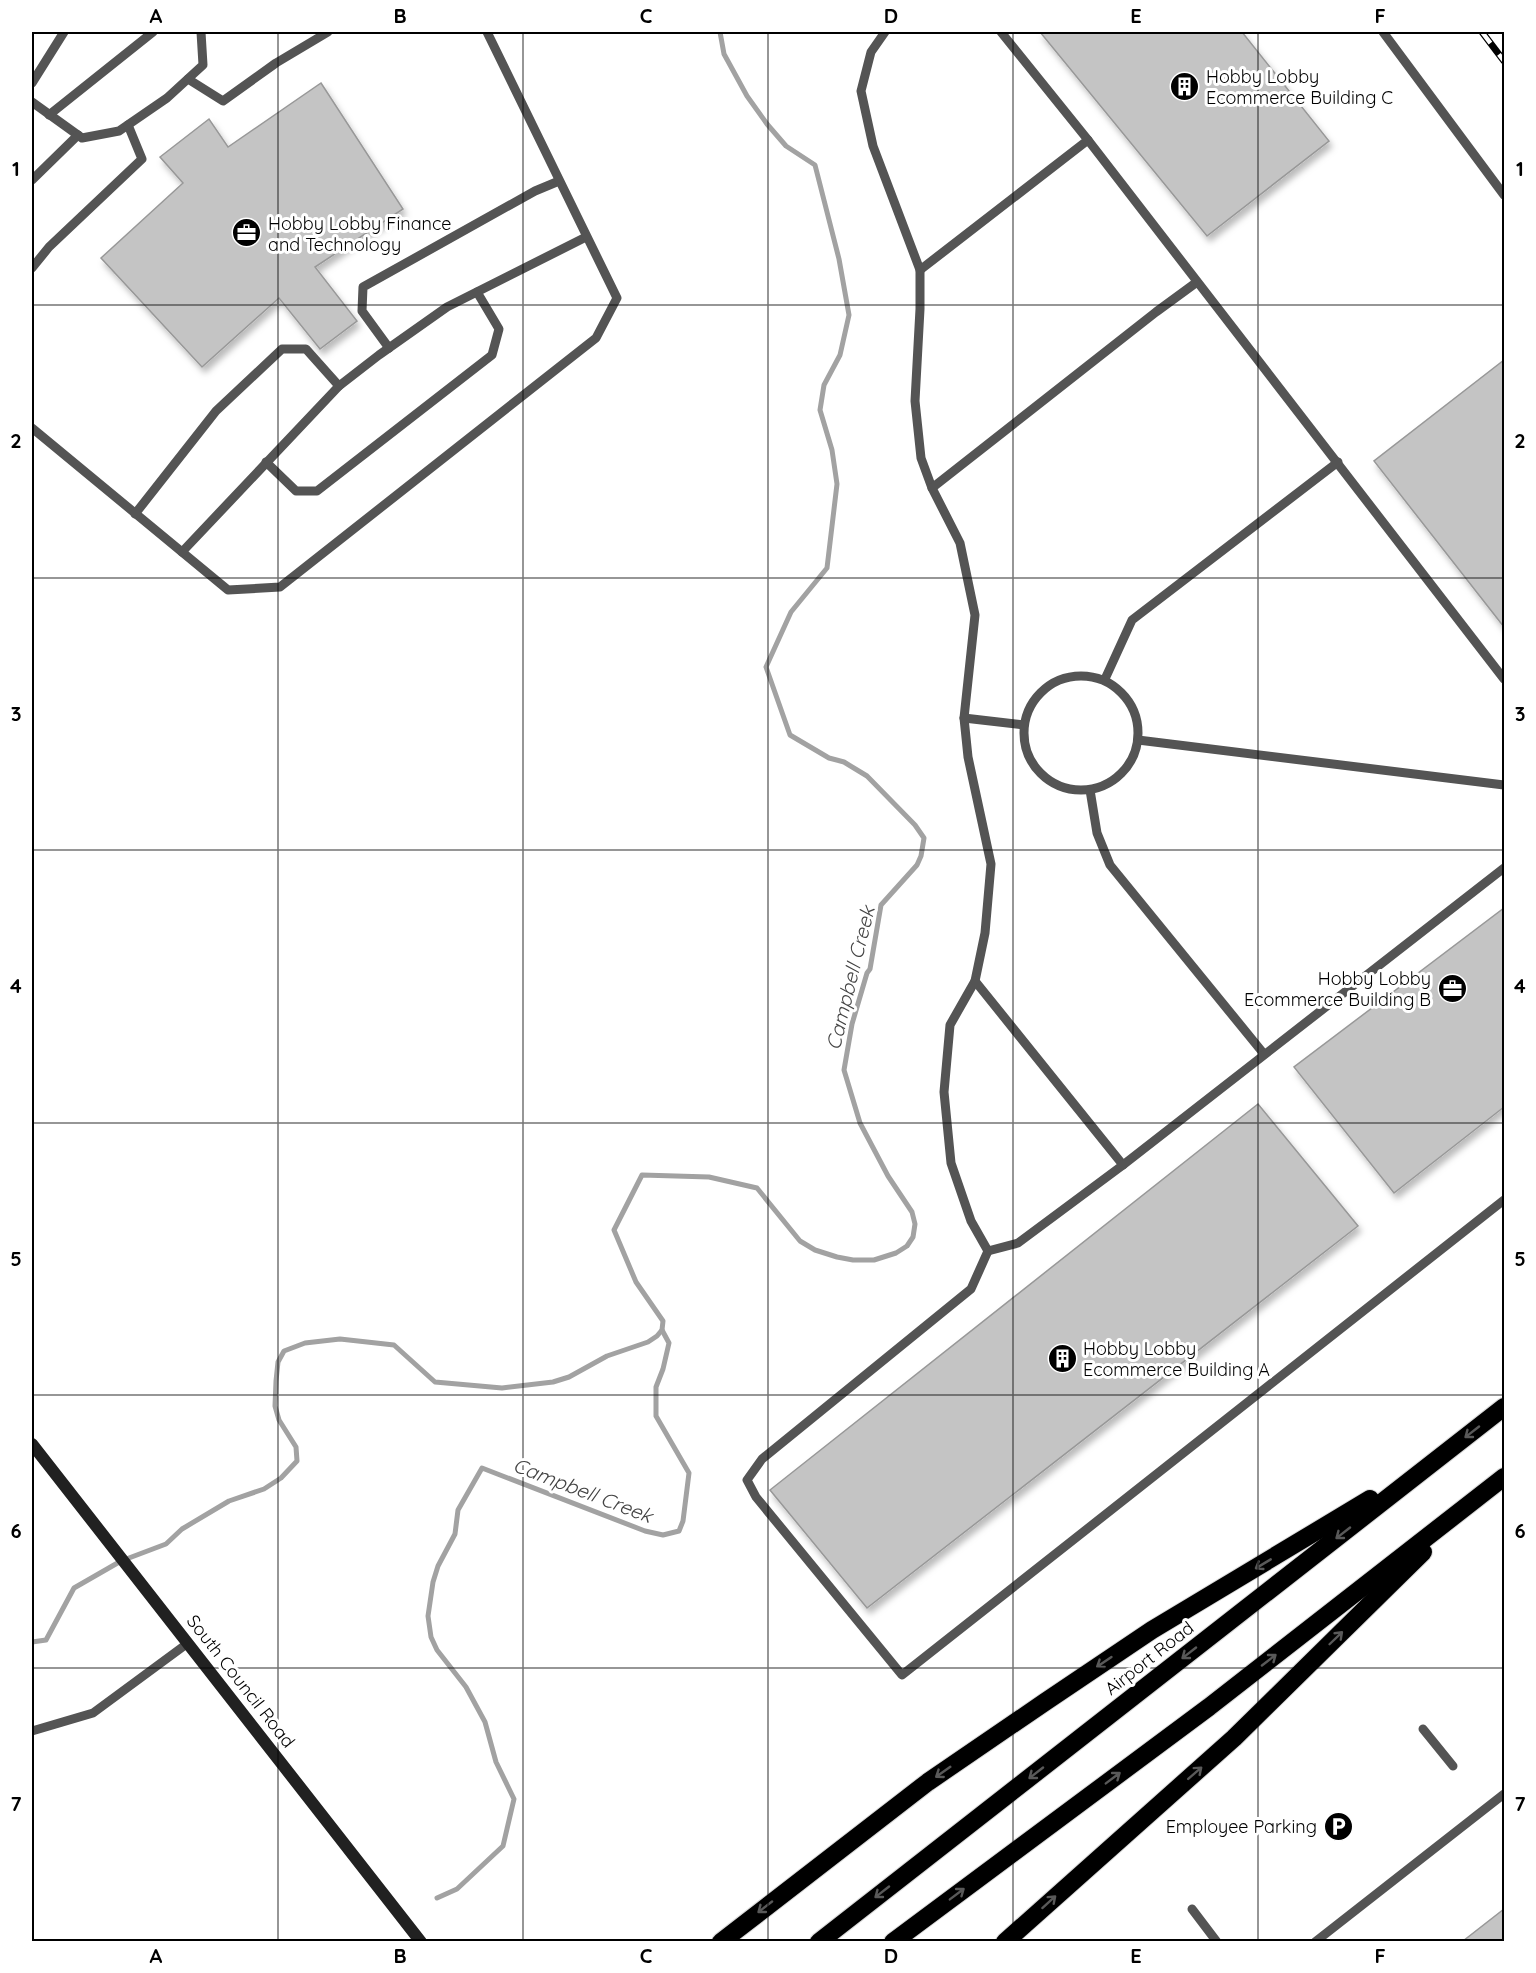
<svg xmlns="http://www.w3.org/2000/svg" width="1536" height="1973" font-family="Quicksand,sans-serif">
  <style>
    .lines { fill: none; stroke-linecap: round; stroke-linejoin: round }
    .stream { stroke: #a2a2a2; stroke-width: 5 }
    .building { fill: #c4c4c4; stroke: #989898; stroke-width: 1.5; filter: url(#shadow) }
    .motorway-casing { stroke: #dbdbdb; stroke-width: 20 }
    .service { stroke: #545454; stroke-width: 9 }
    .secondary { stroke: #212121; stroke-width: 12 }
    .motorway { stroke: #000; stroke-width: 18 }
    .rail-casing { stroke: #000; stroke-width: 7 }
    .rail { stroke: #fff; stroke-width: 4.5; stroke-dasharray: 14; stroke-linecap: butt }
    .oneway { stroke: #595959 }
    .grid { fill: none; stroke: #000; stroke-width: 1.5; stroke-opacity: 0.55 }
    .labels { text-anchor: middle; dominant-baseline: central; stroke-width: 6; stroke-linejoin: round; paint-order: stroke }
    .poi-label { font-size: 18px; fill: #000; stroke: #fff; text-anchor: start }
    .street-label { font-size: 18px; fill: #000; stroke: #fff }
    .water-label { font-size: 20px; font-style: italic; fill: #434343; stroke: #fff }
    .neatline { fill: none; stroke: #000; stroke-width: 2 }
    .grid-label { font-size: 20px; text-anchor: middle; font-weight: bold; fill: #000 }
  </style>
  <defs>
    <filter id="shadow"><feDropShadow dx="3" dy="5.5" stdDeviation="3" flood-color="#0004"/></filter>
  </defs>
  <rect width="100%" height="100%" fill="#fff"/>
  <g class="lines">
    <!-- stream -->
    <g class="stream">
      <path d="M32 1642 46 1640 74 1588 121 1561 166 1544 182 1529 229 1501 264 1489 281 1478 297 1461 296 1447 279 1420 275 1406 276 1381 278 1362 284 1351 305 1343 340 1339 394 1345 435 1382 502 1388 553 1382 569 1377 607 1356 648 1342 657 1336 662 1330"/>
      <path d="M437 1898 457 1889 503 1846 514 1799 496 1762 485 1722 466 1687 437 1650 431 1637 428 1616 433 1582 438 1566 455 1534 458 1510 482 1468 645 1531 663 1535 679 1531 683 1521 689 1473 656 1416V1387L663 1369 669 1343 662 1330 663 1321 636 1282 614 1230 642 1175 709 1177 757 1188 800 1241 815 1250 837 1257 853 1260H874L896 1253 907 1246 913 1237 915 1224 912 1212 888 1176 860 1123 844 1070 852 1024 867 973 870 969 881 905 917 865 921 856 924 838 915 825 867 776 844 762 829 758 790 735 766 667 791 612 827 568 837 484 832 450 820 410 824 385 840 355 849 315 839 259 815 165 786 146 767 124 747 96 724 54 720 32"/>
    </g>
  </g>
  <!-- building -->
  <g class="building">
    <path d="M1040 32H1242L1329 141 1207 236Z"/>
    <path d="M321 83 403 209 315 267 357 321 320 349 279 298 202 367 101 258 183 183 160 157 209 119 228 147Z"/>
    <path d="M1504 360V627L1374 461Z"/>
    <path d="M1504 908V1107L1394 1193 1294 1067Z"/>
    <path d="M1258 1104 1358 1226 867 1608 770 1490Z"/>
    <path d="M1504 1909V1941H1463Z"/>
  </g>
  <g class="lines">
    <defs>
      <g id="motorway">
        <path d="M721 1942 928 1782 1045 1702 1152 1630 1370 1499"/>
        <path d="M819 1942 1504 1407"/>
        <path d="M893 1942 1209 1707 1504 1477"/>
        <path d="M1005 1942 1234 1738 1423 1552"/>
      </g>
    </defs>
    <!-- motorway casing -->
    <use href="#motorway" class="motorway-casing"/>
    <!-- service -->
    <g class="service">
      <path d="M885 32 871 52 861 91 873 146 920 270V309L915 401 921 458 932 488 960 543 975 615 964 718 968 757 991 864 985 933 975 981 950 1025 944 1092 951 1163 971 1221 988 1251 971 1289 762 1459 747 1480 756 1497 902 1675 1504 1200"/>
      <path d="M1001 32 1088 140 1504 679"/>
      <path d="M1383 32 1504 195"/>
      <path d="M188 79 223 101 276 63 328 32"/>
      <path d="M32 83 64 32"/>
      <path d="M32 102 82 138 119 131 167 98 203 65 201 32"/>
      <path d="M49 115 153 32"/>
      <path d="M32 180 78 135"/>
      <path d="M32 268 49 247 142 159 128 125"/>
      <path d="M920 270 1088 140"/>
      <path d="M389 348 362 311 363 287 535 191 559 181"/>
      <path d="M339 386 379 355 447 307 586 237"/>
      <path d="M32 428 228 590 280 587 596 338 617 298 487 32"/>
      <path d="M266 462 296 491H317L492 355 499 329 477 292"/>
      <path d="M932 488 1156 312 1197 282"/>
      <path d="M135 514 216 411 282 349H306L339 386 182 552"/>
      <circle cx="1081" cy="733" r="57"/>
      <path d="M1105 679 1132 620 1338 462"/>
      <path d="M964 718 1024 725"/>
      <path d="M1138 740 1504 785"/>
      <path d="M1090 790 1097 833 1110 865 1264 1054"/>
      <path d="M975 981 1123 1165"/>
      <path d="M988 1251 1018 1243 1123 1165 1504 868"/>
      <path d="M1423 1729 1453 1766"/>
      <path d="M32 1731 93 1713 188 1643"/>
      <path d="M1192 1909 1217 1942"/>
      <path d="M1315 1942 1504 1794"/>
    </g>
    <!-- secondary -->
    <path class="secondary" d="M32 1444 421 1942"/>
    <!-- motorway -->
    <use href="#motorway" class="motorway"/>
    <defs>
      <path id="rail" d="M1482 32 1504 61"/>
    </defs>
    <!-- rail casing -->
    <use href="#rail" class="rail-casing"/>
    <!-- rail -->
    <use href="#rail" class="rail"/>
  </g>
  <!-- one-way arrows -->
  <defs><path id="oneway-shaft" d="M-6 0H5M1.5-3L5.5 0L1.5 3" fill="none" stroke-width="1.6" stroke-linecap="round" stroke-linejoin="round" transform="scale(1.5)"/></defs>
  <g class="oneway">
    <use href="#oneway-shaft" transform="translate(1472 1432) rotate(142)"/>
    <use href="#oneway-shaft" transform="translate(1343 1533) rotate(142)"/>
    <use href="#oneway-shaft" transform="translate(1263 1564) rotate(149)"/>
    <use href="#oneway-shaft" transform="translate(1336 1638) rotate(-44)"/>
    <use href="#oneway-shaft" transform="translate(1189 1653) rotate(142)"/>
    <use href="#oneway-shaft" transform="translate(1269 1660) rotate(-38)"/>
    <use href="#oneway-shaft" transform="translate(1104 1662) rotate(146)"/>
    <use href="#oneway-shaft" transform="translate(943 1772) rotate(145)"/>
    <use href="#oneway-shaft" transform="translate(1036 1773) rotate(142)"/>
    <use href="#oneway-shaft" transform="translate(1195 1773) rotate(-41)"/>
    <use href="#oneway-shaft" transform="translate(1113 1778) rotate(-37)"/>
    <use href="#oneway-shaft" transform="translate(882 1892) rotate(142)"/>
    <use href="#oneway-shaft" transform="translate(957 1894) rotate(-37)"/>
    <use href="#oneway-shaft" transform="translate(1049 1902) rotate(-42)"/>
    <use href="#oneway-shaft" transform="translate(765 1907) rotate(142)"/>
  </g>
  <!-- grid -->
  <path class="grid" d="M278 32V1942M523 32V1942M768 32V1942M1013 32V1942M1258 32V1942M32 305H1504M32 578H1504M32 850H1504M32 1123H1504M32 1395H1504M32 1668H1504"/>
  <!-- icons -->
  <defs>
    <symbol id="building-disc" viewBox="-11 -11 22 22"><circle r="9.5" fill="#000" stroke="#fff"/><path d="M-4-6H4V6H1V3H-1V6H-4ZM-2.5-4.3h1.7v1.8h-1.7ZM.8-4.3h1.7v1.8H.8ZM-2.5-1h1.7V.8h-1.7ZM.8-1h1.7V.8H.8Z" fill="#fff"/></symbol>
    <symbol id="office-disc" viewBox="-11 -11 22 22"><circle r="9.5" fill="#000" stroke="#fff"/><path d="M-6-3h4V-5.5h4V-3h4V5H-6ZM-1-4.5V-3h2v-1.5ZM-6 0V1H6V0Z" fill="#fff"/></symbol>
    <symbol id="parking-disc" viewBox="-11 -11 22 22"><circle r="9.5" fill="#000" stroke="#fff"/><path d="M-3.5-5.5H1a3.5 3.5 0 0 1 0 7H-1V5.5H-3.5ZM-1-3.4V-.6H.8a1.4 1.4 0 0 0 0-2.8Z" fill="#fff"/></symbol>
  </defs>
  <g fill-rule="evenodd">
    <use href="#building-disc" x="1168" y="70" width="33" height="33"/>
    <use href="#office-disc" x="230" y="216" width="33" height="33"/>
    <use href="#office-disc" x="1436" y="972" width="33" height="33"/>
    <use href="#building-disc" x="1046" y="1342" width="33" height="33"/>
    <use href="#parking-disc" x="1322" y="1810" width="33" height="33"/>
  </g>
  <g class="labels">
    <!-- poi labels -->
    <g class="poi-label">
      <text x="1206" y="76">Hobby Lobby<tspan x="1206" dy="21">Ecommerce Building C</tspan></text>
      <text x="268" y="223">Hobby Lobby Finance<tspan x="268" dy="21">and Technology</tspan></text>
      <text x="1431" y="978" text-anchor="end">Hobby Lobby<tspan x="1431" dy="21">Ecommerce Building B</tspan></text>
      <text x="1083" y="1348">Hobby Lobby<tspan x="1083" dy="21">Ecommerce Building A</tspan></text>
      <text x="1317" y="1826" text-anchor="end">Employee Parking</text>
    </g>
    <!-- street labels -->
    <g class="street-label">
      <text transform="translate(1149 1658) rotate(-38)">Airport Road</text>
      <text transform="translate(241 1681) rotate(52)">South Council Road</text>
    </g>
    <!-- water labels -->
    <g class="water-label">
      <text transform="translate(850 978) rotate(-76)">Campbell Creek</text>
      <text transform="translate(583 1490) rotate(21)">Campbell Creek</text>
    </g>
  </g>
  <!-- border -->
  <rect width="1536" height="1973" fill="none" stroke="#ffffff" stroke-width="66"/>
  <rect x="33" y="33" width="1470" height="1907" class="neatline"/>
  <g class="grid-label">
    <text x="156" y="23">A</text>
    <text x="400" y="23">B</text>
    <text x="646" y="23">C</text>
    <text x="891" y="23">D</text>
    <text x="1136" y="23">E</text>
    <text x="1380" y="23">F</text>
    <text x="16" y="176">1</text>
    <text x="1520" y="176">1</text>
    <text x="16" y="448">2</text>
    <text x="1520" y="448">2</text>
    <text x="16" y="721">3</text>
    <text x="1520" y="721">3</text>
    <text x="16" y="993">4</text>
    <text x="1520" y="993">4</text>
    <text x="16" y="1266">5</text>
    <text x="1520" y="1266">5</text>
    <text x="16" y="1538">6</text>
    <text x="1520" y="1538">6</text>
    <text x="16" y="1811">7</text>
    <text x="1520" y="1811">7</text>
    <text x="156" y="1963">A</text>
    <text x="400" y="1963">B</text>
    <text x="646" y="1963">C</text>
    <text x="891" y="1963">D</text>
    <text x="1136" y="1963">E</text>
    <text x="1380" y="1963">F</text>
  </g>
</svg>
